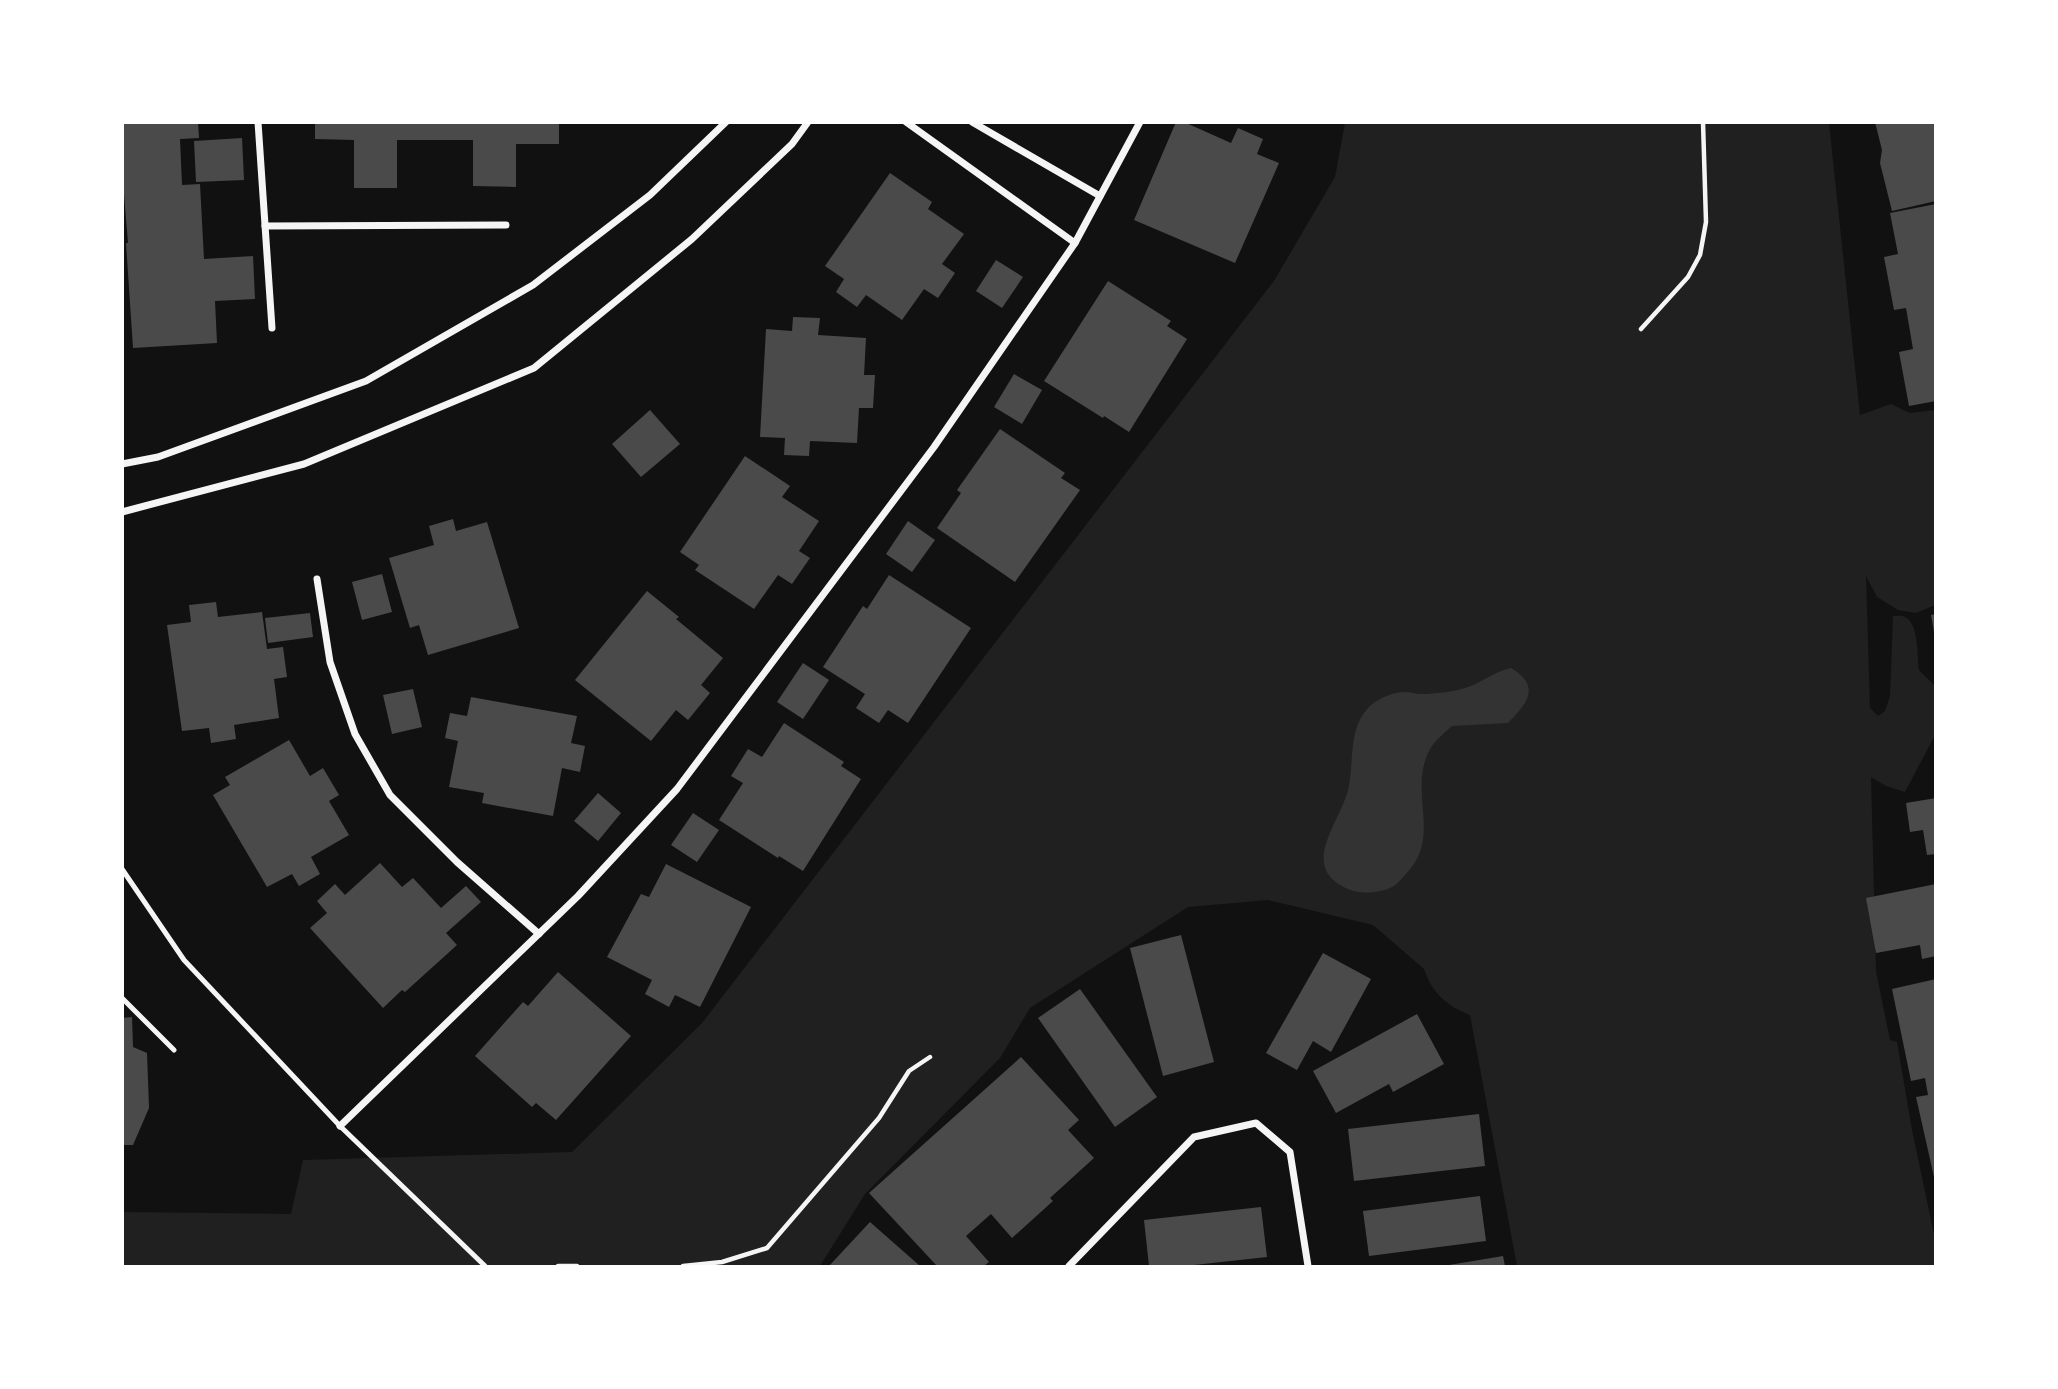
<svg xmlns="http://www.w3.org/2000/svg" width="2058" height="1389" font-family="'Varela Round',sans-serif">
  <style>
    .green { fill: #202020 }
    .water { fill: #333 }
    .building { fill: #4a4a4a }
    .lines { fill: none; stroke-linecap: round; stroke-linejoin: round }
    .path { stroke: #f5f5f5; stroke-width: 4.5 }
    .service { stroke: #f5f5f5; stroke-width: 5 }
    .minor { stroke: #f5f5f5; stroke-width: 7 }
  </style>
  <rect width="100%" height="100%" fill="#111"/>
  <!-- green -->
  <path class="green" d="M1345 123H1829L1860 415 1891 404 1910 413 1935 410V605L1916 613 1898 610 1877 597 1866 576 1870 708 1878 716 1885 711 1890 696 1893 616C1897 616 1901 615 1905 617 1919 623 1917 657 1919 670L1935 686V735L1905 792 1886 786 1871 777 1876 971 1890 1040 1897 1042 1912 1130 1935 1239V1266H1517L1470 1015C1447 1006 1432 993 1424 969L1373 925 1268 900 1188 907 1030 1008 1000 1058 865 1194 820 1266H123V1212L291 1214 303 1160 572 1152 702 1023 1274 281 1335 177Z"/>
  <!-- water -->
  <path class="water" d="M1511 668C1541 686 1528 703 1508 723L1452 726C1443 734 1433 742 1428 753 1409 795 1442 837 1406 874 1402 878 1398 883 1394 886 1382 893 1361 895 1348 889 1298 867 1339 825 1348 790 1355 761 1347 727 1371 705 1380 698 1393 692 1405 692 1410 692 1415 694 1421 694 1436 694 1453 692 1468 687 1483 682 1493 672 1511 668Z"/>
  <!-- building -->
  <g class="building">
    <path d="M122 122H198L199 138 180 139 182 185 200 184 204 259 253 256 255 299 215 301 217 343 133 348 126 243H128L122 170Z"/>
    <path d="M315 122H559V144H516V187L473 186V140H397V188H354V140L315 139Z"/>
    <path d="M1176 122H1184L1231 143 1238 128 1263 139 1257 154 1279 163 1235 263 1134 220Z"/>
    <path d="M1875 122H1936V201L1892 211 1880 163 1882 150Z"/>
    <path d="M242 138 244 180 196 182 194 141Z"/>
    <path d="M890 173 932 202 928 209 964 234 942 264 955 273 938 298 924 289 902 320 866 295 857 307 836 292 844 279 825 266Z"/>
    <path d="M1936 204V401L1909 406 1899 352 1913 349 1906 308 1894 310 1884 257 1898 254 1890 213Z"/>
    <path d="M996 260 1023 277 1002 308 976 291Z"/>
    <path d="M1108 281 1171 321 1167 326 1187 339 1129 432 1104 416 1103 418 1044 381Z"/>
    <path d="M793 317 820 318 818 335 866 338 864 375H875L873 408H859L857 443 810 441 809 456 784 455 785 438 760 437 766 329 792 331Z"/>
    <path d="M1014 374 1042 390 1022 424 994 407Z"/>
    <path d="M650 410 680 444 641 477 612 444Z"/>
    <path d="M1000 429 1065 473 1061 478 1080 490 1015 582 937 528 961 493 957 490Z"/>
    <path d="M745 456 790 486 782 497 819 521 799 551 810 558 792 584 778 575 754 609 695 570 699 565 680 552Z"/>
    <path d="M453 519 456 531 487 522 519 628 428 655 419 625 410 628 389 558 434 545 429 526Z"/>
    <path d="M908 521 935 540 912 572 886 554Z"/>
    <path d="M382 574 392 612 362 620 352 582Z"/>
    <path d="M889 575 971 628 908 723 888 710 879 723 856 708 865 694 823 667 863 606 867 609Z"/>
    <path d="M647 591 679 617 676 619 723 658 701 685 710 693 688 720 676 710 651 741 575 680Z"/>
    <path d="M216 602 218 617 262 612 267 649 283 647 287 677 274 679 279 718 234 725 236 739 211 743 209 728 182 731 167 625 191 622 189 605Z"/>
    <path d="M310 613 313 637 268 643 265 618Z"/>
    <path d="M1936 614V631L1934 632 1931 615Z"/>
    <path d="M803 663 829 680 803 719 777 702Z"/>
    <path d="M413 689 422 727 392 734 383 695Z"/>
    <path d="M471 697 577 716 571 743 585 746 580 772 562 768 553 816 482 803 484 793 449 787 458 741 445 738 450 713 467 716Z"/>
    <path d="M784 723 844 762 841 766 861 779 803 871 779 856 778 858 719 820 743 783 731 776 748 749 762 757Z"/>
    <path d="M289 740 310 776 323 768 339 795 329 801 349 835 311 857 320 874 299 886 292 874 267 887 213 795 230 785 225 777Z"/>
    <path d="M598 793 621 813 598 841 574 821Z"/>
    <path d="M1936 798V854L1927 855 1923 830 1910 832 1906 803Z"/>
    <path d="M693 813 719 830 697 862 671 845Z"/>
    <path d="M380 863 402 887 413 878 441 908 466 886 481 902 446 933 457 945 405 992 402 990 383 1008 310 928 327 913 317 901 335 884 345 895Z"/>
    <path d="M666 864 751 907 700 1007 675 995 669 1007 645 994 652 980 607 957 641 894 649 897Z"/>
    <path d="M1936 884V956L1922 959 1920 945 1876 953 1866 898Z"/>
    <path d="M1181 935 1214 1062 1163 1076 1130 948Z"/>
    <path d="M1323 953 1371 979 1331 1052 1313 1041 1297 1070 1266 1053Z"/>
    <path d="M558 972 631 1036 556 1120 536 1103 532 1107 475 1056 523 1002 528 1006Z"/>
    <path d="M1936 979V1177H1934L1916 1097 1928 1095 1925 1078 1911 1081 1892 989Z"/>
    <path d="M1080 989 1157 1097 1115 1127 1038 1018Z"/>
    <path d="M1417 1014 1444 1064 1393 1092 1389 1084 1336 1113 1313 1071Z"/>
    <path d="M132 1017 133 1047 147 1053 149 1108 133 1145H122V1018Z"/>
    <path d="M1021 1057 1079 1120 1068 1130 1094 1158 1050 1198 1053 1201 1012 1238 991 1214 966 1236 989 1262 984 1266H937L869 1193Z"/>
    <path d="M1479 1114 1485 1166 1354 1181 1348 1129Z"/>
    <path d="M1480 1196 1486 1241 1369 1256 1363 1211Z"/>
    <path d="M1261 1207 1267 1257 1185 1266H1149L1144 1220Z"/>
    <path d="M870 1222 920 1266H829Z"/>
    <path d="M1503 1256 1505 1266H1449V1265Z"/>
  </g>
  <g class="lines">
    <!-- path -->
    <g class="path">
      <path d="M1641 329 1688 277 1700 255 1706 222 1703 122"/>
      <path d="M558 1266H577"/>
      <path d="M683 1266 722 1262 767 1248 879 1118 909 1071 930 1057"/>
    </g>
    <!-- service -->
    <g class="service">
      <path d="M122 869 184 960 340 1126 485 1266"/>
      <path d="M122 998 174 1050"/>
    </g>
    <!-- minor -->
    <g class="minor">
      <path d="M258 122 272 328"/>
      <path d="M906 122 1075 243"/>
      <path d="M972 122 1100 196"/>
      <path d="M265 226 506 225"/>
      <path d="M122 464 158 457 366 381 533 285 650 195 726 122"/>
      <path d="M122 512 304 464 534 368 692 239 792 144 808 122"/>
      <path d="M317 579 330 662 355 734 390 795 457 862 539 934"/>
      <path d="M340 1126 578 896 677 789 934 447 1075 243 1140 122"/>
      <path d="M1069 1266 1194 1137 1256 1123 1290 1152 1308 1266"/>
    </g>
  </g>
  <!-- border -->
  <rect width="2058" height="1389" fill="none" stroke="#ffffff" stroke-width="248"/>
</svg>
